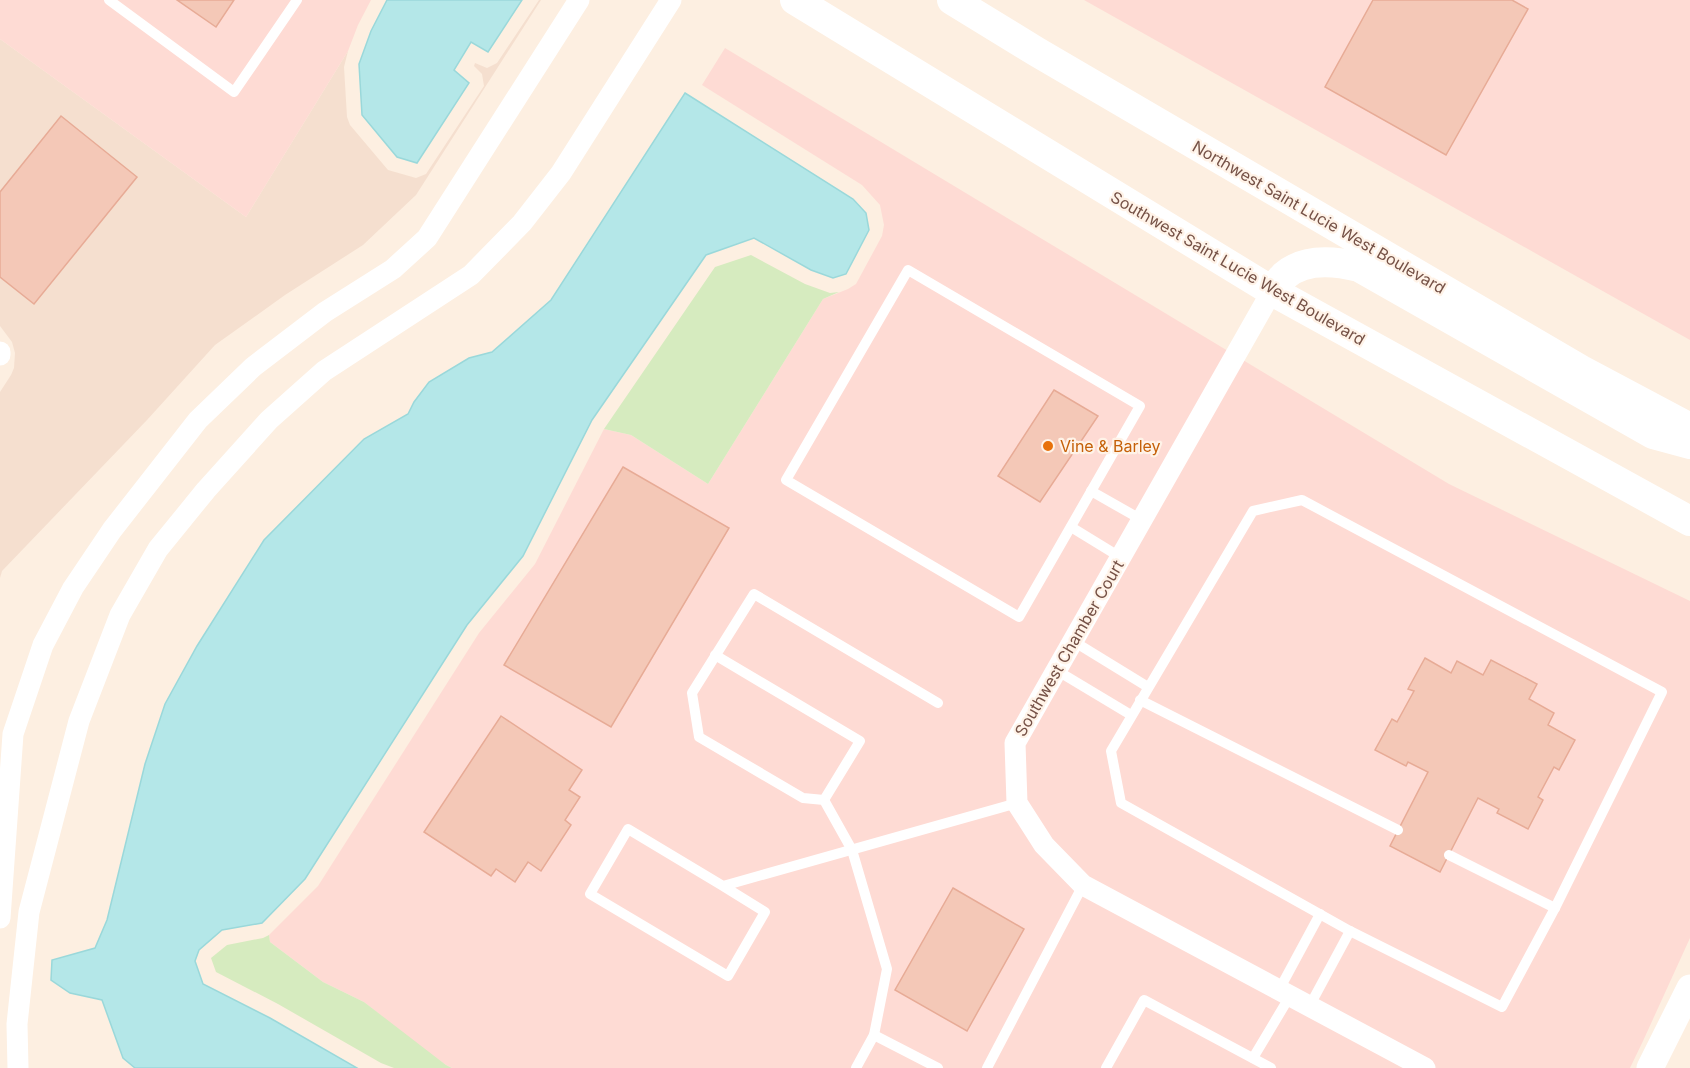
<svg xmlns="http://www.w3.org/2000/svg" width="1690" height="1068" font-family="Inter,sans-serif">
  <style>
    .residential { fill: #f5dfcf }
    .commercial { fill: #fedbd4 }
    .green { fill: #d6ebbf }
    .water { fill: #b4e7e8; stroke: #9ad8da; stroke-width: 1.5 }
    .building { fill: #f4c8b7; stroke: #e7ab96; stroke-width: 1.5 }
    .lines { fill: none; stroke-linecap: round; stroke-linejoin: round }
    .service { stroke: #fff; stroke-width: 10 }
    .minor { stroke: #fff; stroke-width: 21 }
    .tertiary { stroke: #fff; stroke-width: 27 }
    .secondary { stroke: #fff; stroke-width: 30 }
    .food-dot { fill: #e8710a; stroke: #fff3e8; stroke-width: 2 }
    .labels { text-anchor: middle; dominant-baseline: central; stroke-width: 4.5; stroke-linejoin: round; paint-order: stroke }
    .street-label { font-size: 16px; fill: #755146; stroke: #fff3e8 }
    .food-label { font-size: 16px; fill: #c56008; stroke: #fff3e8; text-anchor: start }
  </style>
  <rect width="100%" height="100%" fill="#fdefe1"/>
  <!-- residential -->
  <path class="residential" d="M539 0H541L416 195 363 245 285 295 215 345 147 420 2 571 0 578V392L11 375 14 368 15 353 12 342 0 326V39L246 217 348 51 344 67 347 117 350 125 388 170 416 178 426 174 484 86 482 74 474 66 475 63 487 68 497 63Z"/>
  <!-- commercial -->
  <g class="commercial">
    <path d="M0 0H371L358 25 348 51 246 217 0 39Z"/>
    <path d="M1084 0H1690V340Z"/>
    <path d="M725 48 1449 484 1690 601V938L1643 1041 1630 1068H452L446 1065 410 1039 364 1002 323 982 270 942 269 935 318 886 479 633 535 564 604 429 631 435 708 484 823 299 848 289 856 284 882 236 884 225 880 205 862 185 702 85Z"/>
  </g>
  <!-- green -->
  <g class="green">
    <path d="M751 255 805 284 830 293 839 292 823 299 708 484 631 435 604 429 715 267Z"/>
    <path d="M269 935 270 942 323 982 364 1002 446 1065 452 1068H394L381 1063 278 1004 216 972 211 958 227 945 263 938Z"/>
  </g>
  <!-- water -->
  <g class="water">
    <path d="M387 0H522L488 52 471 42 454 70 469 83 417 163 397 157 362 115 359 64 371 31Z"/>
    <path d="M685 93 853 199 866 213 869 230 846 274 833 278 811 270 754 238 706 255 592 420 523 556 467 625 305 879 262 923 222 930 199 950 195 961 203 984 270 1018 357 1068H135L123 1058 102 1000 70 993 51 980 52 960 95 948 107 920 145 764 165 704 197 646 264 540 364 439 408 414 414 402 429 382 469 358 492 352 551 300Z"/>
  </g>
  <!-- building -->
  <g class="building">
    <path d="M177 0H234L216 27Z"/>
    <path d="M1373 0H1512L1528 9 1446 155 1325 87Z"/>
    <path d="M61 116 137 177 34 304 0 277V192Z"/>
    <path d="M1054 390 1098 416 1040 502 998 476Z"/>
    <path d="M623 467 729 528 611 727 504 665Z"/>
    <path d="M1425 658 1451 673 1457 661 1483 675 1491 660 1537 684 1529 699 1554 713 1548 725 1575 740 1559 770 1554 767 1538 797 1543 800 1528 829 1497 813 1499 809 1478 798 1440 872 1390 846 1428 772 1408 762 1406 766 1375 750 1392 719 1397 722 1414 691 1408 689Z"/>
    <path d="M501 716 582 770 569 790 580 797 565 820 571 825 541 871 528 862 515 882 496 869 491 876 424 832Z"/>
    <path d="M953 888 1024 929 967 1031 895 990Z"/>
  </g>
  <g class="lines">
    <!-- service -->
    <g class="service">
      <path d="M109 0 234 92 297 0"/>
      <path d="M908 270 1140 406 1019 617 786 480Z"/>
      <path d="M1091 491 1142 520"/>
      <path d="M1302 500 1662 692 1555 908 1502 1007 1350 931 1121 803 1111 751 1253 511Z"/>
      <path d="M1071 527 1120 557"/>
      <path d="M1073 641 1148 687"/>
      <path d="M715 655 860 741 824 800"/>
      <path d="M1056 670 1131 715"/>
      <path d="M1140 700 1398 830"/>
      <path d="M1449 855 1555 908"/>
      <path d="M723 886 765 912 728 976 590 894 628 829 723 886 1017 803"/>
      <path d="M1279 990 1320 914"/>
      <path d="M1309 1007 1350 931"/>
      <path d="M874 1035 938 1068"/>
      <path d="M1253 1058 1290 996"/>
      <path d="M856 1068 874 1035 887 969 852 850 824 800 803 798 699 737 692 693 754 594 938 703"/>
      <path d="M987 1068 1083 885"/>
      <path d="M1106 1068 1144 1000 1271 1068"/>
    </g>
    <!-- minor -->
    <g class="minor">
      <path d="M1272 291 1015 743 1017 803 1044 845 1083 885 1425 1068"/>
      <path d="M0 352V355"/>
      <path d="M0 918 13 734 43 645 73 588 112 530 198 420 253 367 325 312 393 269 427 238 579 0"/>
      <path d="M18 1068 17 1024 29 912 79 721 120 615 158 549 206 490 269 420 324 371 471 275 522 223 561 173 671 0"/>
    </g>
    <!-- tertiary -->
    <path class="tertiary" d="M1650 1068 1690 988"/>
    <!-- secondary -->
    <g class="secondary">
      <path d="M795 0 1272 291 1690 521"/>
      <path d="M952 0 1037 52 1581 370 1690 428"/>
      <path d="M1272 291C1276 286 1280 280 1284 276 1304 258 1335 261 1359 267L1653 434 1690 444"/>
    </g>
  </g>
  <!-- markers -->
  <circle class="food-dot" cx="1048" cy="446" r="6"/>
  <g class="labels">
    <!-- street labels -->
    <g class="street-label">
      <text transform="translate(1319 217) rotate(30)">Northwest Saint Lucie West Boulevard</text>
      <text transform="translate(1238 268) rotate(30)">Southwest Saint Lucie West Boulevard</text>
      <text transform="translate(1069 648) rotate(-60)">Southwest Chamber Court</text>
    </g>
    <!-- food labels -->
    <g class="food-label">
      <text x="1060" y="446">Vine &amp; Barley</text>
    </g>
  </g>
</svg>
